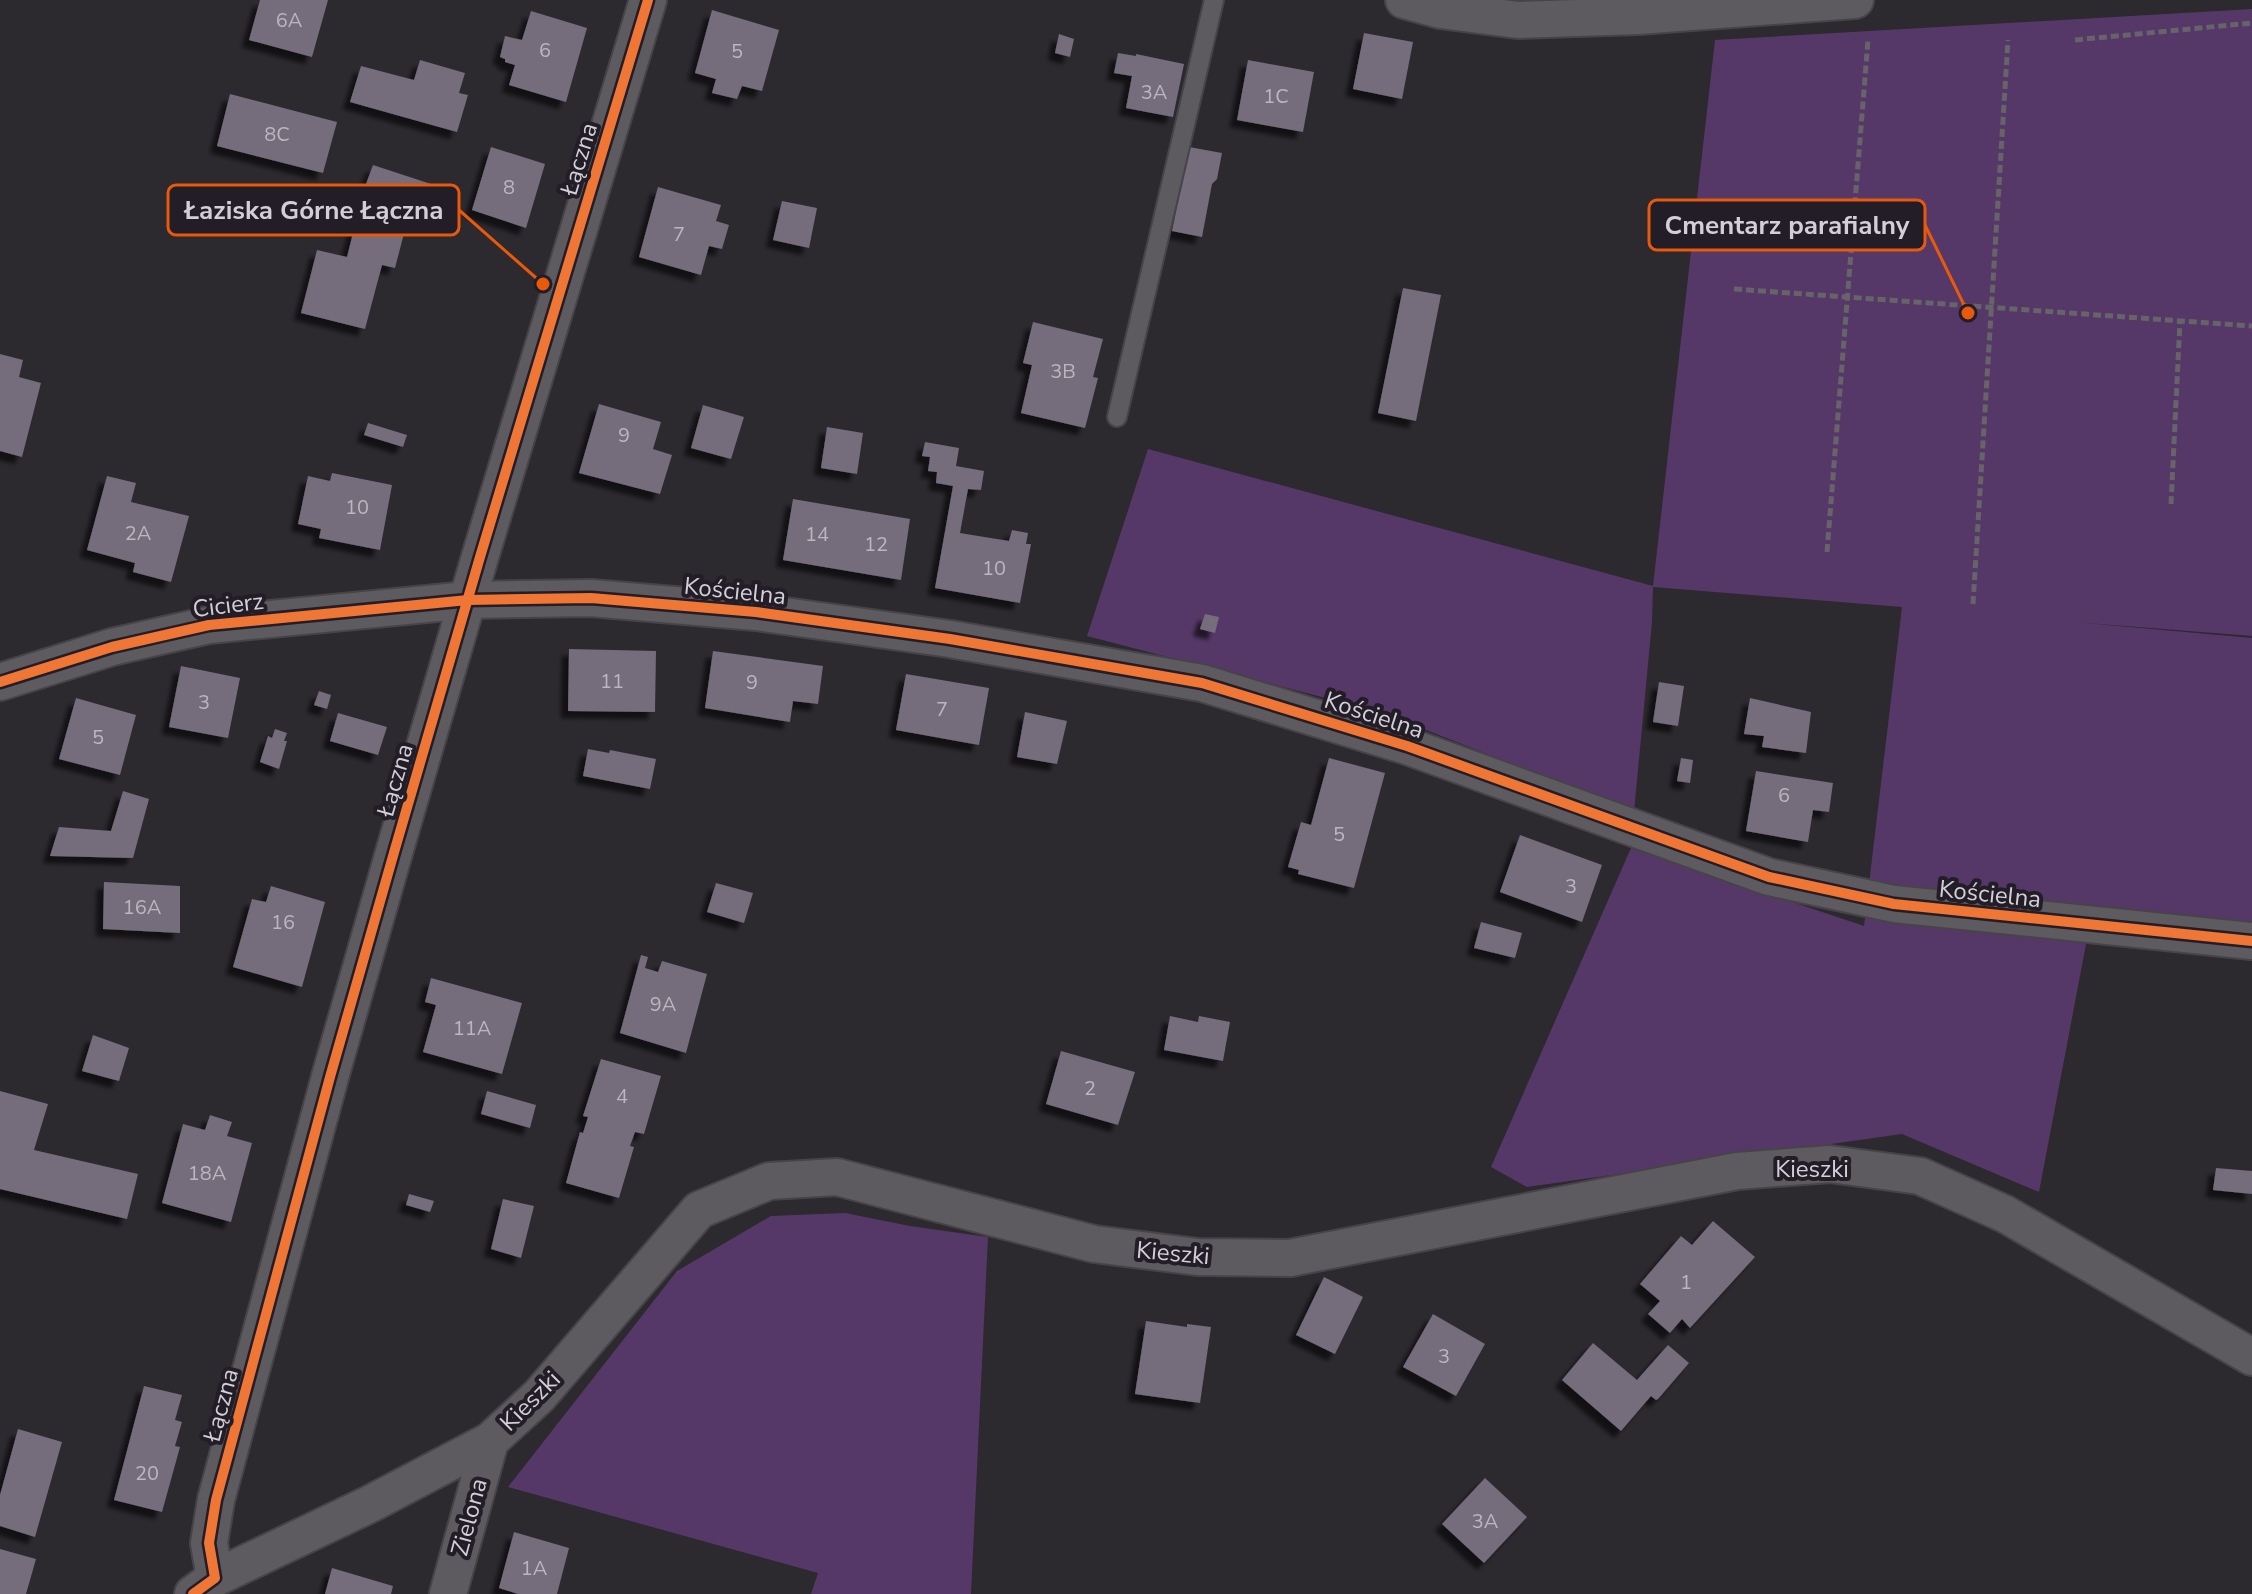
<svg xmlns="http://www.w3.org/2000/svg" width="2252" height="1594" font-family="'Nunito Sans',sans-serif">
  <style>
    .green { fill: #553867 }
    .building { fill: #756c7b; filter: url(#shadow) }
    .lines { fill: none; stroke-linecap: round; stroke-linejoin: round }
    .service-casing { stroke: #474449; stroke-width: 22 }
    .minor-casing { stroke: #474449; stroke-width: 40 }
    .path { stroke: #666468; stroke-width: 5; stroke-dasharray: 8 4; stroke-linecap: butt }
    .service { stroke: #5e5b60; stroke-width: 18 }
    .minor { stroke: #5e5b60; stroke-width: 36 }
    .cycleway-casing { stroke: #231d28; stroke-width: 15 }
    .cycleway { stroke: #f07635; stroke-width: 10 }
    .labels { text-anchor: middle; dominant-baseline: central; stroke-width: 8; stroke-linejoin: round; paint-order: stroke }
    .number-label { font-size: 20px; fill: #bcb6c0 }
    .street-label { font-size: 24px; fill: #d3cfd7; stroke: #231d28 }
    .leader { fill: none; stroke: #e8590c; stroke-width: 3 }
    .callout-dot { fill: #e8590c; stroke: #231d28; stroke-width: 3 }
    .callout { fill: #231d28; stroke: #e8590c; stroke-width: 3 }
    .callout-label { font-size: 26px; text-anchor: middle; font-weight: bold; fill: #d3cfd7 }
  </style>
  <defs>
    <filter id="shadow"><feDropShadow dx="-7" dy="7" stdDeviation="2" flood-color="#0009"/></filter>
  </defs>
  <rect width="100%" height="100%" fill="#2c292f"/>
  <!-- green -->
  <g class="green">
    <path d="M2252 9V636L2074 622 2252 638V945L2087 939 2039 1192 1902 1134 1527 1187 1491 1167 1631 848 1864 926 1902 607 1653 587 1652 622 1634 812 1383 713 1087 636 1148 449 1653 586 1715 40Z"/>
    <path d="M845 1213 910 1226 988 1237 971 1594H811L818 1573 508 1487 677 1271 771 1216Z"/>
  </g>
  <!-- building -->
  <g class="building">
    <path d="M260 0H328L312 57 249 40Z"/>
    <path d="M712 10 779 30 762 91 742 86 737 99 712 93 716 79 695 73Z"/>
    <path d="M531 11 587 28 566 102 509 85 515 65 505 62V59L500 57 505 36 522 40Z"/>
    <path d="M1364 33 1413 42 1402 99 1353 89Z"/>
    <path d="M1059 34 1074 39 1070 57 1055 53Z"/>
    <path d="M1118 53 1136 56V54L1184 64 1173 117 1126 108 1132 76 1114 73Z"/>
    <path d="M420 60 465 73 459 93 468 95 457 132 350 102 361 66 414 80Z"/>
    <path d="M1248 60 1314 72 1303 132 1237 120Z"/>
    <path d="M230 94 337 122 323 173 217 146Z"/>
    <path d="M491 147 545 164 526 228 472 210Z"/>
    <path d="M1189 147 1222 153 1217 179 1212 184 1202 237 1172 231Z"/>
    <path d="M373 165 431 184 424 203 366 184Z"/>
    <path d="M658 187 721 205 716 221 729 225 722 249 709 246 701 275 639 257Z"/>
    <path d="M782 201 817 208 809 248 773 240Z"/>
    <path d="M359 209 407 222 395 268 382 265 365 329 301 313 317 250 347 257Z"/>
    <path d="M1403 288 1441 295 1416 421 1378 413Z"/>
    <path d="M1033 322 1103 339 1093 377 1098 378 1085 428 1021 413 1032 365 1023 363Z"/>
    <path d="M0 354 23 360 19 377 41 383 22 457 0 451Z"/>
    <path d="M599 404 661 422 653 449 672 455 660 494 579 473Z"/>
    <path d="M703 405 744 417 731 459 691 448Z"/>
    <path d="M368 423 407 435 403 447 364 435Z"/>
    <path d="M827 427 863 433 857 474 821 468Z"/>
    <path d="M925 442 959 448 956 466 984 471 981 490 968 489 960 533 1009 541 1012 530 1028 533 1026 544H1031L1020 603 935 588 953 486 936 483 937 472 928 471 930 457 922 456Z"/>
    <path d="M332 473 392 485 380 550 319 538 321 529 298 524 308 476 330 481Z"/>
    <path d="M107 476 136 483 131 502 189 516 171 582 133 572 135 563 87 550Z"/>
    <path d="M793 499 910 519 901 580 783 560Z"/>
    <path d="M1205 614 1219 617 1215 633 1200 629Z"/>
    <path d="M569 649 656 651 655 712 568 711Z"/>
    <path d="M713 651 823 666 818 704 793 701 790 722 705 708Z"/>
    <path d="M181 666 240 678 228 738 169 727Z"/>
    <path d="M906 674 989 688 979 745 896 730Z"/>
    <path d="M1659 682 1684 686 1678 726 1653 722Z"/>
    <path d="M319 691 331 695 327 709 314 705Z"/>
    <path d="M76 698 136 715 120 775 59 759Z"/>
    <path d="M1750 698 1811 712 1806 753 1762 747 1764 736 1744 734Z"/>
    <path d="M1025 712 1067 721 1057 764 1017 757Z"/>
    <path d="M338 713 387 727 378 755 330 741Z"/>
    <path d="M275 729 287 733 284 741H287L279 769 260 762 268 736 272 738Z"/>
    <path d="M588 749 609 753 610 750 656 759 650 789 583 776Z"/>
    <path d="M1329 758 1385 773 1354 888 1298 874 1299 870 1288 867 1301 822 1311 825Z"/>
    <path d="M1681 758 1693 760 1690 783 1677 781Z"/>
    <path d="M1756 771 1833 783 1829 812 1813 810 1808 842 1746 831Z"/>
    <path d="M123 791 149 799 133 858 50 856 59 827 111 831Z"/>
    <path d="M1520 835 1602 865 1582 922 1500 892Z"/>
    <path d="M104 882 180 886V933L103 929Z"/>
    <path d="M716 883 753 893 744 923 707 912Z"/>
    <path d="M271 886 325 902 302 987 233 967 252 899 266 902Z"/>
    <path d="M1481 922 1522 933 1515 958 1474 948Z"/>
    <path d="M641 955 648 957 645 968 658 972 662 961 707 974 686 1053 620 1033Z"/>
    <path d="M431 978 522 1003 502 1074 423 1052 436 1005 425 1002Z"/>
    <path d="M1170 1016 1198 1022 1199 1016 1230 1022 1223 1061 1164 1050Z"/>
    <path d="M93 1035 129 1048 119 1081 82 1071Z"/>
    <path d="M1061 1051 1135 1072 1118 1125 1046 1104Z"/>
    <path d="M601 1059 661 1076 644 1134 635 1132 630 1146 634 1147 619 1198 566 1183 580 1132 583 1133 588 1117 583 1116Z"/>
    <path d="M0 1091 48 1104 34 1150 138 1174 127 1219 0 1189Z"/>
    <path d="M487 1091 536 1105 530 1128 481 1114Z"/>
    <path d="M210 1115 232 1122 227 1136 252 1143 231 1222 162 1203 183 1124 205 1130Z"/>
    <path d="M2216 1168 2252 1171V1194L2213 1190Z"/>
    <path d="M409 1194 434 1201 430 1212 406 1205Z"/>
    <path d="M503 1199 534 1206 521 1258 491 1249Z"/>
    <path d="M1713 1221 1755 1257 1690 1328 1682 1319 1670 1333 1648 1314 1660 1301 1640 1284 1681 1236 1692 1245Z"/>
    <path d="M1324 1277 1363 1297 1335 1354 1296 1335Z"/>
    <path d="M1433 1314 1485 1344 1456 1396 1403 1367Z"/>
    <path d="M1146 1321 1187 1327V1324L1211 1327 1200 1403 1135 1394Z"/>
    <path d="M1593 1343 1637 1380 1668 1345 1689 1363 1658 1399 1656 1400 1651 1396 1621 1431 1562 1380Z"/>
    <path d="M144 1386 182 1395 175 1420 182 1422 175 1446 180 1447 162 1512 114 1500Z"/>
    <path d="M18 1429 62 1442 35 1537 0 1526V1495Z"/>
    <path d="M1485 1478 1527 1517 1484 1563 1442 1524Z"/>
    <path d="M514 1532 569 1548 557 1594H518L499 1588Z"/>
    <path d="M0 1549 36 1559 26 1594H0Z"/>
    <path d="M332 1568 393 1586 391 1594H325Z"/>
  </g>
  <g class="lines">
    <defs>
      <path id="service" d="M1117 417 1214 0"/>
      <g id="minor">
        <path d="M1404 0 1440 10 1518 20 1638 16 1855 0"/>
        <path d="M0 682 112 647 209 625 468 600 591 598 756 612 950 639 1202 683 1407 746 1769 877 1894 904 2252 941"/>
        <path d="M215 1578 209 1543 216 1500 330 1077 395 849 480 557 648 0"/>
        <path d="M193 1594 215 1578 370 1504 490 1441 539 1396 699 1210 769 1181 837 1177 1094 1244 1198 1257 1290 1258 1737 1171 1830 1164 1920 1176 2005 1214 2252 1357"/>
        <path d="M448 1594 490 1441"/>
      </g>
    </defs>
    <!-- service casing -->
    <use href="#service" class="service-casing"/>
    <!-- minor casing -->
    <use href="#minor" class="minor-casing"/>
    <!-- path -->
    <g class="path">
      <path d="M2075 40 2252 23"/>
      <path d="M1734 289 2252 326"/>
      <path d="M2171 504 2180 321"/>
      <path d="M1827 552 1868 40"/>
      <path d="M1973 604 2008 40"/>
    </g>
    <!-- service -->
    <use href="#service" class="service"/>
    <!-- minor -->
    <use href="#minor" class="minor"/>
    <defs>
      <g id="cycleway">
        <path d="M0 682 112 647 209 625 468 600 591 598 756 612 950 639 1202 683 1407 746 1769 877 1894 904 2252 941"/>
        <path d="M193 1594 215 1578 209 1543 216 1500 330 1077 395 849 480 557 648 0"/>
      </g>
    </defs>
    <!-- cycleway casing -->
    <use href="#cycleway" class="cycleway-casing"/>
    <!-- cycleway -->
    <use href="#cycleway" class="cycleway"/>
  </g>
  <g class="labels">
    <!-- number labels -->
    <g class="number-label">
      <text x="289" y="20">6A</text>
      <text x="545" y="50">6</text>
      <text x="737" y="51">5</text>
      <text x="1154" y="92">3A</text>
      <text x="1276" y="96">1C</text>
      <text x="277" y="134">8C</text>
      <text x="509" y="187">8</text>
      <text x="679" y="234">7</text>
      <text x="1063" y="371">3B</text>
      <text x="624" y="435">9</text>
      <text x="357" y="507">10</text>
      <text x="138" y="533">2A</text>
      <text x="817" y="534">14</text>
      <text x="876" y="544">12</text>
      <text x="994" y="568">10</text>
      <text x="612" y="681">11</text>
      <text x="752" y="682">9</text>
      <text x="204" y="702">3</text>
      <text x="942" y="709">7</text>
      <text x="98" y="737">5</text>
      <text x="1784" y="795">6</text>
      <text x="1339" y="834">5</text>
      <text x="1571" y="886">3</text>
      <text x="142" y="907">16A</text>
      <text x="283" y="922">16</text>
      <text x="663" y="1004">9A</text>
      <text x="472" y="1028">11A</text>
      <text x="1090" y="1088">2</text>
      <text x="622" y="1096">4</text>
      <text x="207" y="1173">18A</text>
      <text x="1686" y="1282">1</text>
      <text x="1444" y="1356">3</text>
      <text x="147" y="1473">20</text>
      <text x="1485" y="1521">3A</text>
      <text x="534" y="1568">1A</text>
    </g>
    <!-- street labels -->
    <g class="street-label">
      <text transform="translate(579 159) rotate(-73)">Łączna</text>
      <text transform="translate(735 591) rotate(6)">Kościelna</text>
      <text transform="translate(228 605) rotate(-7)">Cicierz</text>
      <text transform="translate(1374 715) rotate(18)">Kościelna</text>
      <text transform="translate(395 780) rotate(-74)">Łączna</text>
      <text transform="translate(1990 894) rotate(6)">Kościelna</text>
      <text x="1812" y="1169">Kieszki</text>
      <text transform="translate(1173 1253) rotate(5)">Kieszki</text>
      <text transform="translate(530 1401) rotate(-45)">Kieszki</text>
      <text transform="translate(221 1405) rotate(-75)">Łączna</text>
      <text transform="translate(469 1517) rotate(-75)">Zielona</text>
    </g>
  </g>
  <!-- callouts -->
  <path class="leader" d="M543 284L459 210M1968 313L1925 225"/>
  <g class="callout-dot">
    <circle cx="543" cy="284" r="8"/>
    <circle cx="1968" cy="313" r="8"/>
  </g>
  <g class="callout">
    <rect x="168" y="185" width="291" height="50" rx="8"/>
    <rect x="1649" y="200" width="276" height="50" rx="8"/>
  </g>
  <g class="callout-label">
    <text x="314" y="219">Łaziska Górne Łączna</text>
    <text x="1787" y="234">Cmentarz parafialny</text>
  </g>
</svg>
